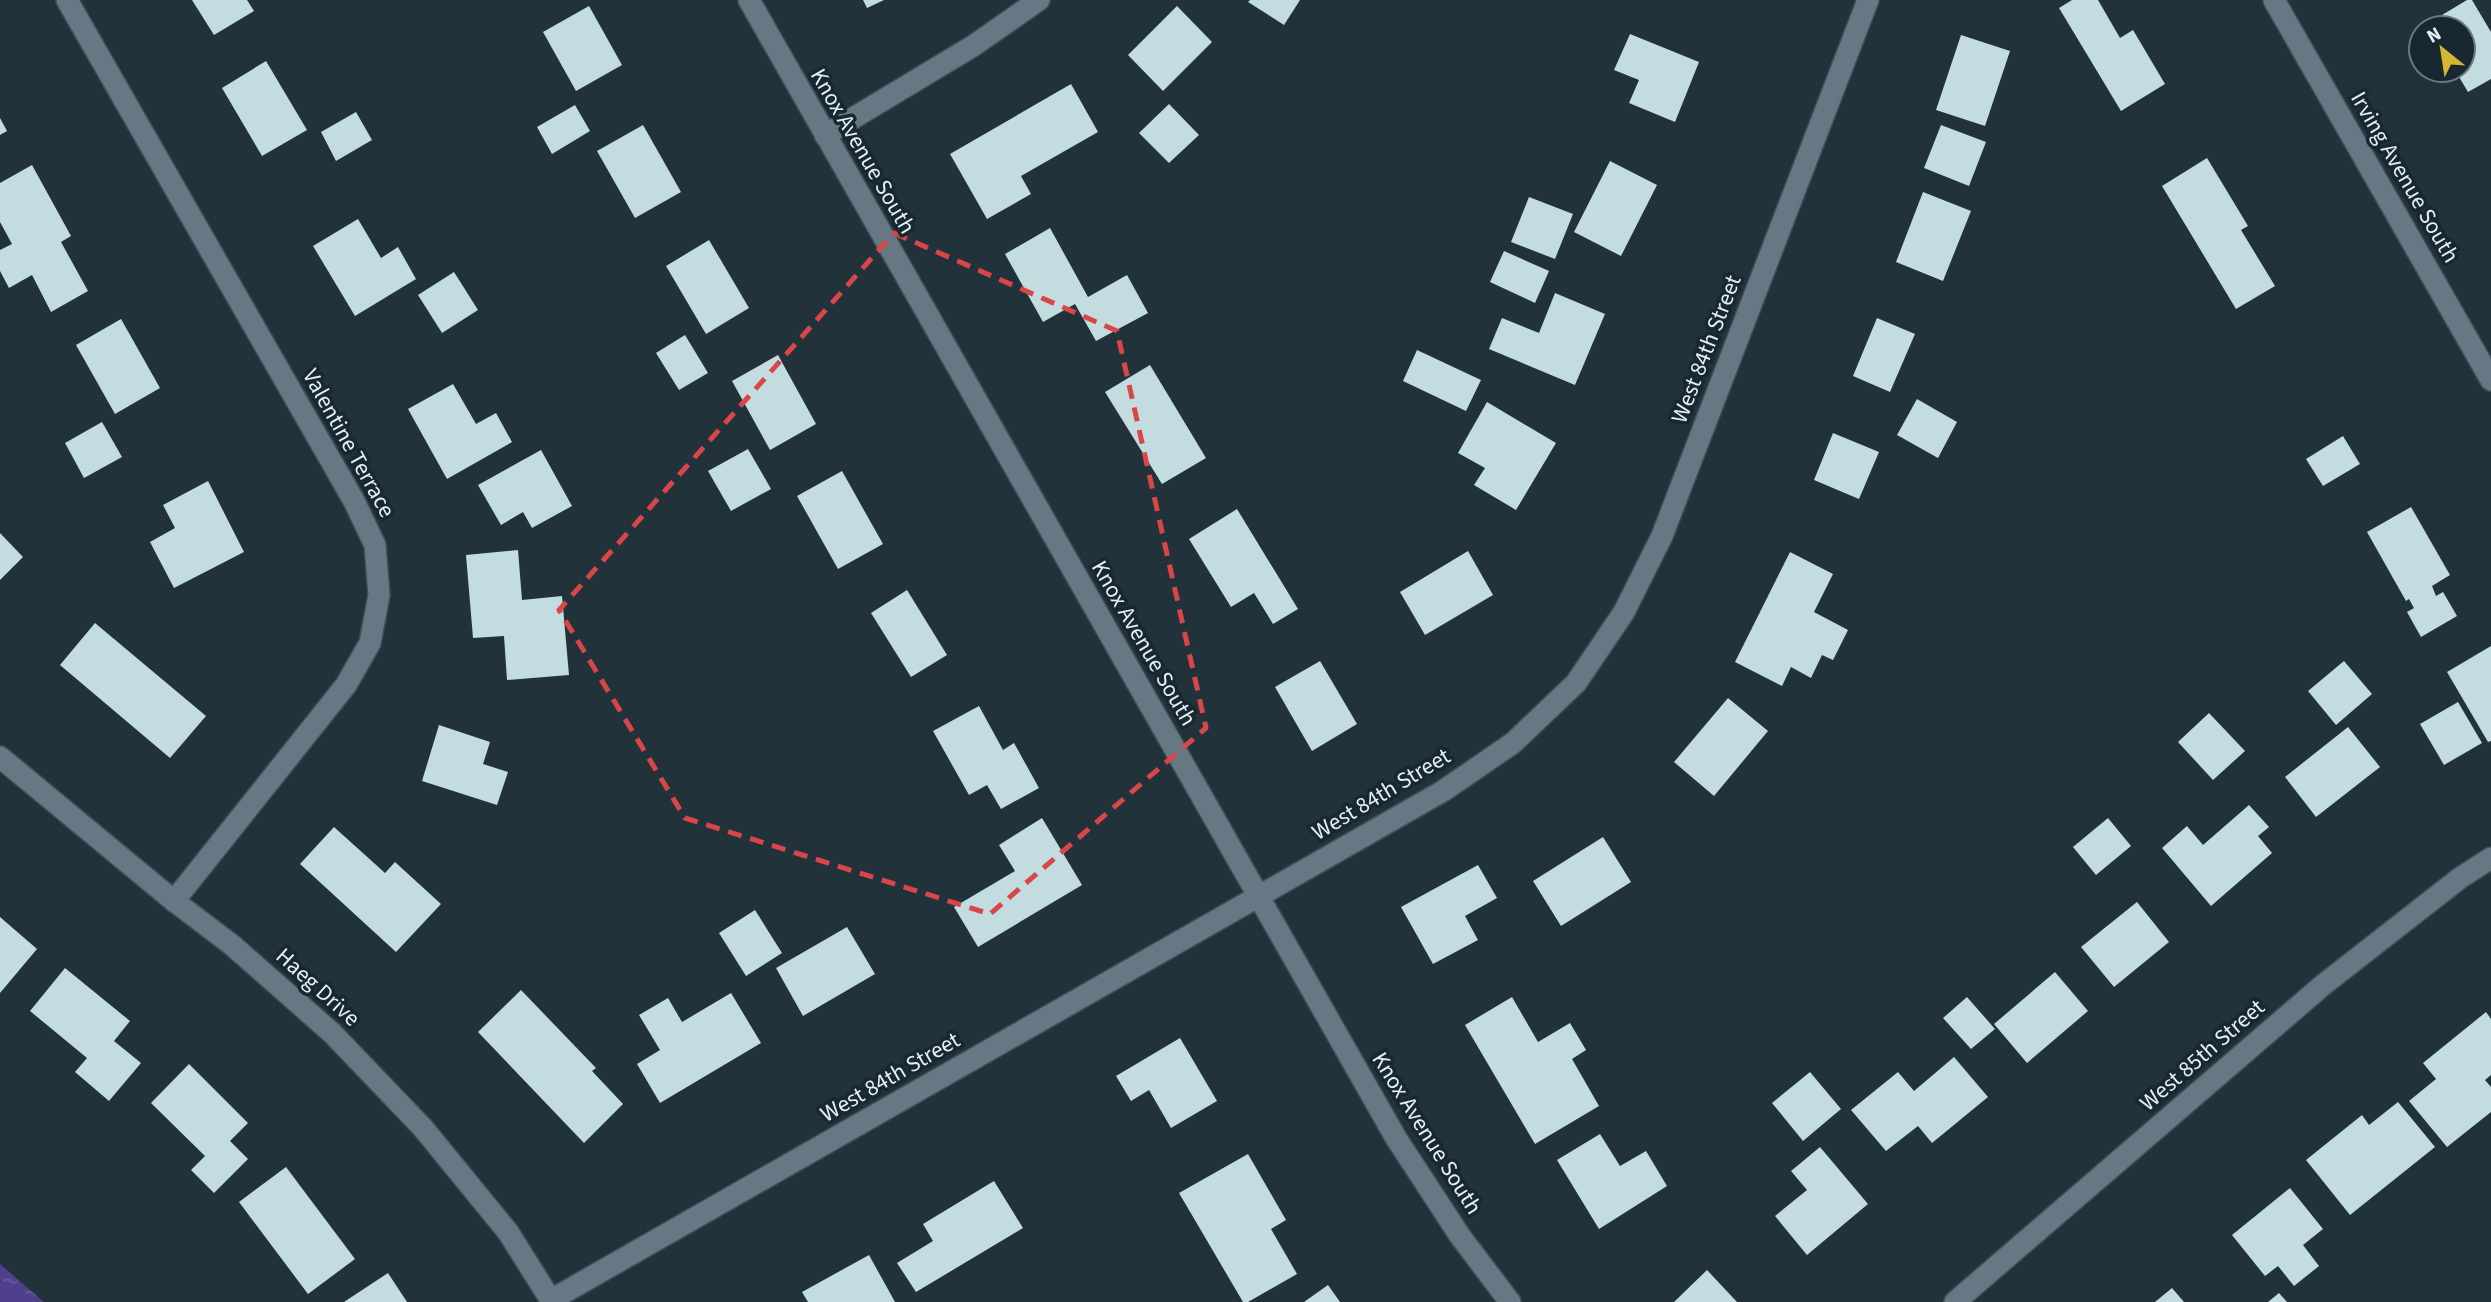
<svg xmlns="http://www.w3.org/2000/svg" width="2491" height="1302" font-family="'Source Sans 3',sans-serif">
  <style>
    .water { fill: url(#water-ripples) }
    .building { fill: #c2dcdf }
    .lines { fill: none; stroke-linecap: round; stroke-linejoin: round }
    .minor-casing { stroke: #3f4d55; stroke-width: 24 }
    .minor { stroke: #667883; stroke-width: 21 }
    .marked { fill: none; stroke: #d84647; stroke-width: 5; stroke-dasharray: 14 9; stroke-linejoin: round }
    .labels { text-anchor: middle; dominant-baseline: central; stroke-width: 7; stroke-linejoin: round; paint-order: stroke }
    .street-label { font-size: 23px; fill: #e5eff5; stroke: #182831 }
  </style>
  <defs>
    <pattern id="water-ripples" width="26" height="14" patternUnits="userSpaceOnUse" patternTransform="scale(1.75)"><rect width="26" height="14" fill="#50408b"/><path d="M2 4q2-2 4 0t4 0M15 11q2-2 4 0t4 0" fill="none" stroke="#695c9c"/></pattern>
  </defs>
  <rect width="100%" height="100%" fill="#22323b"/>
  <!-- water -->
  <path class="water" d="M0 1264 44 1302H0Z"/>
  <!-- building -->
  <g class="building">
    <path d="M192 0H247L254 11 214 35Z"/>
    <path d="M863 0H884L867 8Z"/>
    <path d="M1250 0H1300L1284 25 1248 2Z"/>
    <path d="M2072 0H2098L2120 38 2133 30 2165 84 2121 111 2059 8Z"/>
    <path d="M2467 0H2472L2491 32V79L2468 92 2455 70H2463V28H2430L2427 24Z"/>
    <path d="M589 6 622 65 576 91 543 32Z"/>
    <path d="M1177 6 1212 42 1163 91 1128 55Z"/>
    <path d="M1630 34 1699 62 1675 122 1629 103 1639 80 1614 70Z"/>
    <path d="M1961 35 2010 51 1985 126 1936 110Z"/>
    <path d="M266 61 307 130 262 156 222 88Z"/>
    <path d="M1071 84 1098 132 1021 176 1031 194 987 219 950 154Z"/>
    <path d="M1169 104 1199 135 1169 163 1139 133Z"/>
    <path d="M575 105 590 131 552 154 537 127Z"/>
    <path d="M356 112 372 140 336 161 321 132Z"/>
    <path d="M0 118 7 131 0 135Z"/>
    <path d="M643 125 681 192 635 218 597 151Z"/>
    <path d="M1941 125 1986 142 1969 186 1924 168Z"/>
    <path d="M2207 158 2248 226 2241 230 2275 286 2236 309 2162 186Z"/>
    <path d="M1610 161 1657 185 1621 256 1574 232Z"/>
    <path d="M32 165 71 236 61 242 88 291 51 312 32 275 9 288 0 271V250L12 244 0 222V183Z"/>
    <path d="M1923 192 1971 211 1943 281 1896 262Z"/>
    <path d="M1529 197 1573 214 1555 259 1511 242Z"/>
    <path d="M358 219 381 258 398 247 416 279 355 316 313 246Z"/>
    <path d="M1050 228 1088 297 1127 275 1148 313 1096 341 1075 304 1043 322 1005 254Z"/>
    <path d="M709 240 749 308 706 334 666 266Z"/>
    <path d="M1504 251 1549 271 1535 303 1490 282Z"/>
    <path d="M454 272 478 310 442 333 418 295Z"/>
    <path d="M1555 293 1605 314 1575 385 1489 349 1502 318 1539 333Z"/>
    <path d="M1877 318 1915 334 1890 392 1853 376Z"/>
    <path d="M121 319 160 388 115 414 76 345Z"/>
    <path d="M685 335 708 373 679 390 656 353Z"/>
    <path d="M1417 350 1481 380 1466 411 1403 381Z"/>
    <path d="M778 355 816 424 770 450 732 381Z"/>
    <path d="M1150 365 1206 458 1162 484 1105 392Z"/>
    <path d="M453 384 476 424 496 413 512 442 447 479 408 409Z"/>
    <path d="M1917 399 1957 422 1938 458 1897 435Z"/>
    <path d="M1487 402 1556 443 1516 510 1474 485 1485 468 1458 453Z"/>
    <path d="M102 422 122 457 84 478 65 443Z"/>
    <path d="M1833 433 1879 452 1859 499 1814 480Z"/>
    <path d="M2343 436 2360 464 2323 486 2306 459Z"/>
    <path d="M748 449 771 489 731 511 708 471Z"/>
    <path d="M541 450 572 506 532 528 523 512 501 525 478 485Z"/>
    <path d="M842 471 883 544 838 569 797 496Z"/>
    <path d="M208 481 244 552 174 588 150 542 175 528 163 505Z"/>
    <path d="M2411 507 2450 575 2432 586 2436 596 2443 592 2457 616 2421 637 2407 612 2414 608 2409 599 2406 601 2367 532Z"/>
    <path d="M1237 509 1298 609 1273 624 1254 593 1231 607 1189 539Z"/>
    <path d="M0 533 23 557 0 580Z"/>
    <path d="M518 550 522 600 562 596 569 675 507 680 504 636 473 638 466 555Z"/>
    <path d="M1468 551 1493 595 1425 635 1400 592Z"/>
    <path d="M1790 552 1833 574 1814 612 1848 630 1833 660 1822 655 1811 678 1791 667 1782 686 1735 662Z"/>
    <path d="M907 590 947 655 911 677 871 613Z"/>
    <path d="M95 623 206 716 170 758 60 665Z"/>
    <path d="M2491 646V741L2488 742 2447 672Z"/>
    <path d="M1320 661 1357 724 1312 751 1275 687Z"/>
    <path d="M2344 661 2372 694 2336 725 2308 691Z"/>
    <path d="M1728 698 1768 731 1714 796 1674 762Z"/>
    <path d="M2458 702 2482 743 2444 765 2420 724Z"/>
    <path d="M979 706 1003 750 1014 743 1039 788 1001 809 987 785 969 795 933 731Z"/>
    <path d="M2209 713 2245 751 2213 780 2178 742Z"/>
    <path d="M439 725 490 742 483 764 508 772 497 805 422 781Z"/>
    <path d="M2348 727 2380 767 2316 817 2285 777Z"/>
    <path d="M2249 805 2269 827 2258 836 2272 853 2211 906 2162 848 2187 826 2203 845Z"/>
    <path d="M1042 818 1082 885 978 947 954 907 1015 871 999 845Z"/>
    <path d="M2108 818 2131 846 2096 875 2073 847Z"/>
    <path d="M334 827 385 873 395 862 441 904 396 952 300 864Z"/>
    <path d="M1603 837 1631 882 1561 926 1533 881Z"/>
    <path d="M1478 865 1497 898 1465 916 1478 940 1433 964 1401 907Z"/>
    <path d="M2137 902 2169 942 2114 987 2081 947Z"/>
    <path d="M755 910 782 953 746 976 719 933Z"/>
    <path d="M0 917 37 949 0 993Z"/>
    <path d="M847 927 875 974 803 1016 776 968Z"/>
    <path d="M65 968 130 1021 114 1041 141 1063 109 1101 75 1072 87 1058 30 1011Z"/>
    <path d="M2055 972 2088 1011 2027 1063 1994 1024Z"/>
    <path d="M521 990 596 1068 592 1071 623 1104 584 1143 478 1032Z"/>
    <path d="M731 993 761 1043 660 1103 637 1064 660 1050 639 1015 668 998 682 1022Z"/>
    <path d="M1512 997 1538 1042 1570 1023 1586 1050 1572 1059 1599 1106 1535 1144 1465 1025Z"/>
    <path d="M1967 997 1995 1029 1971 1049 1943 1018Z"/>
    <path d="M2486 1012 2491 1019V1075L2485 1080 2491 1087V1112L2447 1147 2409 1101 2436 1079 2423 1063Z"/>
    <path d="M1180 1038 1217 1101 1171 1128 1149 1090 1131 1101 1116 1076Z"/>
    <path d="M1954 1057 1988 1097 1932 1143 1918 1126 1886 1151 1851 1110 1898 1072 1914 1091Z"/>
    <path d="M189 1064 248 1123 230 1141 248 1159 214 1193 191 1170 205 1156 151 1103Z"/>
    <path d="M1810 1072 1841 1109 1803 1141 1772 1103Z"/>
    <path d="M2398 1102 2435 1147 2350 1215 2306 1160 2362 1115 2369 1125Z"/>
    <path d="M1600 1134 1620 1166 1646 1151 1667 1186 1599 1229 1557 1160Z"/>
    <path d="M1820 1147 1868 1204 1807 1255 1775 1216 1807 1190 1791 1171Z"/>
    <path d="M1248 1154 1286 1220 1271 1229 1297 1274 1248 1302H1243L1179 1193Z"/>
    <path d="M286 1167 355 1259 308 1294 239 1202Z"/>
    <path d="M994 1181 1023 1228 916 1292 897 1263 933 1241 923 1224Z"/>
    <path d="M2290 1188 2323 1229 2303 1245 2319 1266 2294 1286 2278 1266 2265 1276 2232 1235Z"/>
    <path d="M869 1255 895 1302H808L802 1292Z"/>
    <path d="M1707 1270 1737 1302H1674Z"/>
    <path d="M388 1273 407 1302H344Z"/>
    <path d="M1328 1285 1340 1302H1304Z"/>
    <path d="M2172 1288 2184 1302H2155Z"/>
    <path d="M2279 1293 2287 1302H2268Z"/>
  </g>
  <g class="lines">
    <defs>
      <g id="minor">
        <path d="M67 0 354 501 375 545 379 595 370 643 346 685 174 901"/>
        <path d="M749 0 1396 1138 1460 1236 1510 1302"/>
        <path d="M2274 0 2491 380"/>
        <path d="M825 135 973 46 1039 0"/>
        <path d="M0 757 174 901 232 945 332 1033 423 1128 508 1232 552 1302"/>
        <path d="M551 1300 1443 791 1513 743 1576 683 1624 612 1662 536 1868 0"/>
        <path d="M1955 1302 2323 985 2460 878 2491 858"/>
      </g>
    </defs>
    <!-- minor casing -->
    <use href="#minor" class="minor-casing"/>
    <!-- minor -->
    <use href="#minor" class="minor"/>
  </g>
  <!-- marked area -->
  <path class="marked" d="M894 233 1117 331 1206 728 990 914 685 818 559 610Z"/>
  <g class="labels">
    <!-- street labels -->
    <g class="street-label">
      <text transform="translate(863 151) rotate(60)">Knox Avenue South</text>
      <text transform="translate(2405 177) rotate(60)">Irving Avenue South</text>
      <text transform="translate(1706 349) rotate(-69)">West 84th Street</text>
      <text transform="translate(349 443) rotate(61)">Valentine Terrace</text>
      <text transform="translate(1144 643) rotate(60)">Knox Avenue South</text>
      <text transform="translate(1381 794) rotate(-31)">West 84th Street</text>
      <text transform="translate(318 987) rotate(42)">Haeg Drive</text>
      <text transform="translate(2202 1055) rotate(-41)">West 85th Street</text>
      <text transform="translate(890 1077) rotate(-30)">West 84th Street</text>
      <text transform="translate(1427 1133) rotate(58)">Knox Avenue South</text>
    </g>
  </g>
  <!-- north arrow -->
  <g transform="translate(2442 49) rotate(330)"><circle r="33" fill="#182831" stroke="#6a787f" stroke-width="2"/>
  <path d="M0-5L12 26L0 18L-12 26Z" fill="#d6b534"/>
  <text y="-10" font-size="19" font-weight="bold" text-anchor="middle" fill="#e5eff5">N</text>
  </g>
</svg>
